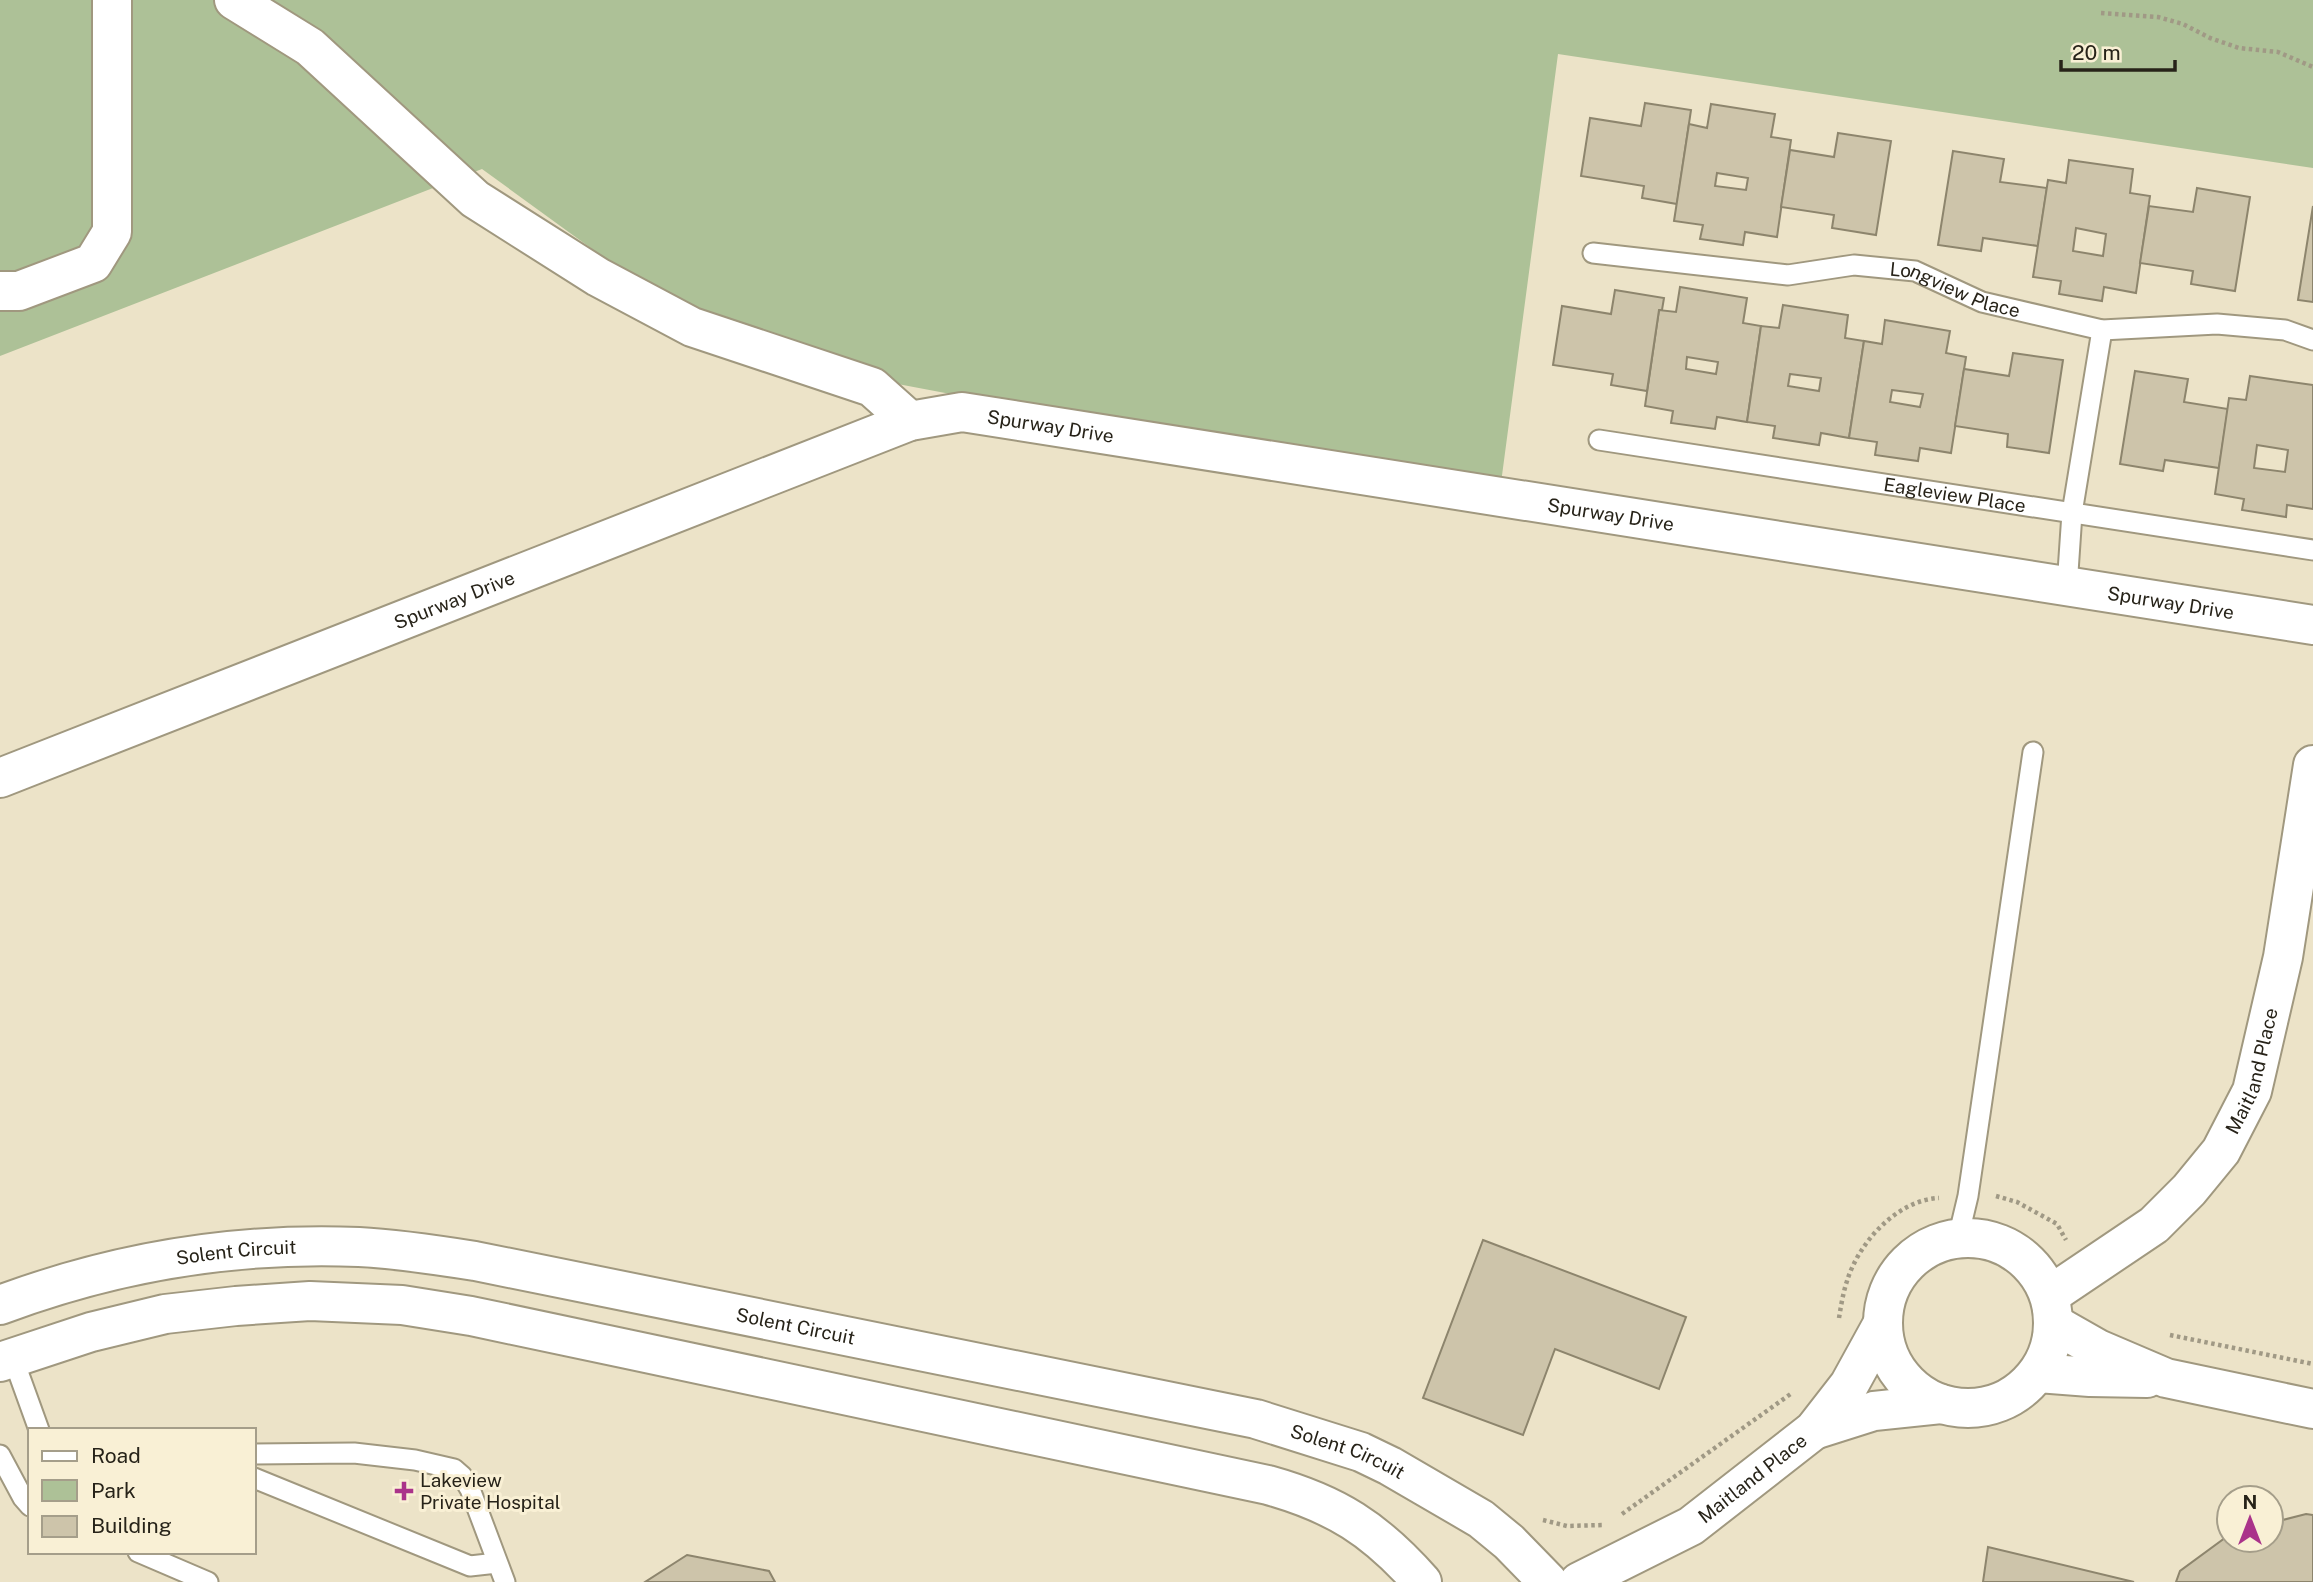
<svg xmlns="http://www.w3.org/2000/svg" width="2313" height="1582" font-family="'Public Sans',sans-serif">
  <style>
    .green { fill: #adc197 }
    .building { fill: #cdc4aa; stroke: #8d856d; stroke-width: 2; fill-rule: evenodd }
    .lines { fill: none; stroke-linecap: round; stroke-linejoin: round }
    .service-casing { stroke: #a0987f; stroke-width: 23 }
    .minor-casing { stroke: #a0987f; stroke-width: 42 }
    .tertiary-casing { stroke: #a0987f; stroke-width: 42 }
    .path { stroke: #a09985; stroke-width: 4.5; stroke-dasharray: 3.5 3.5; stroke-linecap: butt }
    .service { stroke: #fff; stroke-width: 19 }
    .minor { stroke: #fff; stroke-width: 38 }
    .tertiary { stroke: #fff; stroke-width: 38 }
    .poi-dot { fill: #aa338a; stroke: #f9f0d5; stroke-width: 2.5 }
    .labels { text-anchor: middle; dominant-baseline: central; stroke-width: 6; stroke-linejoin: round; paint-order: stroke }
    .street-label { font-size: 19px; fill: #272319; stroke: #f9f0d5 }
    .poi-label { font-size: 19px; fill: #272319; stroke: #f9f0d5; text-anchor: start }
  </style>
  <rect width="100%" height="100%" fill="#ece3c8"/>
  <!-- green -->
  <path class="green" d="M0 0H2313V168L1558 54 1499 498 866 378 687 318 482 169 0 356Z"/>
  <!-- building -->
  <g class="building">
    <path d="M1645 103 1691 110 1677 204 1642 198 1644 186 1581 176 1590 118 1641 126Z"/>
    <path d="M1711 104 1775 114 1771 137 1791 140 1777 237 1745 232 1743 245 1700 239 1703 225 1674 221 1689 124 1707 128ZM1717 173 1748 178 1746 190 1715 186Z"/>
    <path d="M1838 133 1891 141 1876 235 1832 228 1834 215 1781 207 1790 150 1834 157Z"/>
    <path d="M1953 151 2004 159 2000 182 2047 188 2038 246 1983 238 1981 251 1938 245Z"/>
    <path d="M2069 160 2133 169 2130 193 2150 196 2136 293 2104 287 2102 301 2059 294 2061 281 2033 277 2048 180 2066 183ZM2076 228 2106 234 2103 256 2073 251Z"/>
    <path d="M2197 188 2250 197 2235 291 2191 284 2193 271 2140 263 2149 206 2193 212Z"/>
    <path d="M2313 206V302L2298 300Z"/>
    <path d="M1680 287 1747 298 1743 323 1761 326 1747 422 1717 417 1715 429 1671 423 1673 411 1645 406 1659 310 1676 312ZM1687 357 1718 362 1716 374 1686 369Z"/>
    <path d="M1615 290 1664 298 1662 310H1659L1647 391 1611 385 1613 374 1553 365 1562 306 1611 314Z"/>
    <path d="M1783 305 1848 315 1845 338 1864 341 1849 438 1821 433 1819 445 1773 438 1775 426 1747 422 1761 326 1779 328ZM1790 374 1821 378 1819 391 1788 386Z"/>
    <path d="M1885 320 1950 331 1946 353 1966 357 1951 453 1920 448 1918 461 1875 455 1877 442 1849 438 1864 341 1882 344ZM1892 390 1923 394 1920 407 1890 402Z"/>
    <path d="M2013 353 2063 360 2049 453 2007 447 2008 434 1955 426 1964 369 2009 376Z"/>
    <path d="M2135 371 2188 379 2184 402 2228 409 2219 468 2165 460 2163 471 2120 464Z"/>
    <path d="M2250 376 2313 385V509L2287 505 2286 517 2242 510 2244 499 2215 494 2229 398 2246 400ZM2257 445 2288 450 2285 472 2254 468Z"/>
    <path d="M1483 1240 1686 1317 1659 1389 1555 1349 1523 1435 1423 1398Z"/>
    <path d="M2306 1514 2313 1515V1582H2176L2180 1571 2229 1535V1540H2271V1523Z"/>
    <path d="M1988 1547 2134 1582H1983Z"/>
    <path d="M687 1555 769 1571 775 1582H645Z"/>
  </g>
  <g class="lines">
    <defs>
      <g id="service">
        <path id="s1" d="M1593 253 1788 275 1854 265 1915 271 1982 302 2102 330 2217 324 2285 330 2313 340"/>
        <path id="s2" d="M1599 440 2313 550"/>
        <path d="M2067 587 2072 513 2102 330"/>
        <path d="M1958 1238 1968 1196 2033 752"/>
        <path d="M13 1358 39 1430"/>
        <path d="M254 1454 354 1453 415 1460 454 1469 462 1476 470 1489 505 1582"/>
        <path d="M0 1455 23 1498 30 1506"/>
        <path d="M254 1478 470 1566 497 1563"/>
        <path d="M138 1552 208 1582"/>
      </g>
      <g id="minor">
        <path d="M234 0 310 47 475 199 598 277 692 327 872 387 910 421"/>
        <path d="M0 291H19L93 263 112 232V0"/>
        <path id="s3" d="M0 778 910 421 962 412 2313 625"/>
        <circle cx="1968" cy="1323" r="85"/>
        <path id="s4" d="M2050 1295 2154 1225 2189 1190 2221 1151 2252 1091 2283 957 2313 765"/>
        <path d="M2054 1324 2098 1349 2166 1378 2313 1409"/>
        <path d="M2038 1373 2090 1377 2147 1378"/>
        <path d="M1814 1430 1874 1411 1941 1404"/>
        <path id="s5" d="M1579 1582 1691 1526 1814 1430 1849 1385 1882 1325"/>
      </g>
      <g id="tertiary">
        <path id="s6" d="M0 1305C115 1262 236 1242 359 1247 398 1249 437 1255 475 1261L1256 1419 1361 1452 1390 1466 1481 1519 1509 1542 1548 1582"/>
        <path d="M0 1362 91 1332 165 1314 236 1306 310 1301 402 1305 471 1316 627 1349 1268 1485C1336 1504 1375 1529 1422 1582"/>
      </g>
    </defs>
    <!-- service casing -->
    <use href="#service" class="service-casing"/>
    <!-- minor casing -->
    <use href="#minor" class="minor-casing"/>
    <!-- tertiary casing -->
    <use href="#tertiary" class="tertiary-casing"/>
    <!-- path -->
    <g class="path">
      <path d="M2101 13 2158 17 2183 24 2210 38 2239 48 2278 52 2313 67"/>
      <path d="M1996 1196 2017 1202 2057 1224 2066 1240"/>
      <path d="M1839 1318C1841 1306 1843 1293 1847 1281 1859 1242 1897 1200 1939 1198"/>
      <path d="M2170 1335 2313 1364"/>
      <path d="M1622 1514 1792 1393"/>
      <path d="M1543 1520 1567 1526 1603 1525"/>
    </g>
    <!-- service -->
    <use href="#service" class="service"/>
    <!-- minor -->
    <use href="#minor" class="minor"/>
    <!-- tertiary -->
    <use href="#tertiary" class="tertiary"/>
  </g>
  <!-- markers -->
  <path class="poi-dot" d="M400.5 1480.5h7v7h7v7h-7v7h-7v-7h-7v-7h7z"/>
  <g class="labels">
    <!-- street labels -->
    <g class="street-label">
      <text stroke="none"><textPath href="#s1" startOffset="368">Longview Place</textPath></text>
      <text stroke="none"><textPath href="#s3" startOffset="1120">Spurway Drive</textPath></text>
      <text stroke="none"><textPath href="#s2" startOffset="360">Eagleview Place</textPath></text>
      <text stroke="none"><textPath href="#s3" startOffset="1687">Spurway Drive</textPath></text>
      <text stroke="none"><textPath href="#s3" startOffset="488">Spurway Drive</textPath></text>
      <text stroke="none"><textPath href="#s3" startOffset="2254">Spurway Drive</textPath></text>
      <text stroke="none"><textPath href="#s4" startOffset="312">Maitland Place</textPath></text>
      <text stroke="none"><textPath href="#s6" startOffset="243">Solent Circuit</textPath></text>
      <text stroke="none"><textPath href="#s6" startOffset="810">Solent Circuit</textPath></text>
      <text stroke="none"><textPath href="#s6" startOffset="1377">Solent Circuit</textPath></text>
      <text stroke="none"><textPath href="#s5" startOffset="203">Maitland Place</textPath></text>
    </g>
    <!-- poi labels -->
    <g class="poi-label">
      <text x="420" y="1480">Lakeview<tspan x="420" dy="22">Private Hospital</tspan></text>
    </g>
  </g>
  <!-- legend -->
  <rect x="28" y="1428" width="228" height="126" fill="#f9f0d5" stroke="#a59e8a" stroke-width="2"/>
  <rect x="42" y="1451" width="35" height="10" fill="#ffffff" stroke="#a59e8a" stroke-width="2"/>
  <text x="91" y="1463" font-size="21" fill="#272319">Road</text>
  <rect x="42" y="1480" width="35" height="21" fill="#adc197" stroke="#a59e8a" stroke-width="2"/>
  <text x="91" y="1498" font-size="21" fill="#272319">Park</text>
  <rect x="42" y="1516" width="35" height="21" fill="#cdc4aa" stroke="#a59e8a" stroke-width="2"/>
  <text x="91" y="1533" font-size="21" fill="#272319">Building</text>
  <!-- north arrow -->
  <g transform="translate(2250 1519)"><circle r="33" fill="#f9f0d5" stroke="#a59e8a" stroke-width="2"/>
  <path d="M0-5L12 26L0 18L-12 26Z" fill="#aa338a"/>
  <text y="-10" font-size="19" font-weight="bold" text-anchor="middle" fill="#272319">N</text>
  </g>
  <!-- scale -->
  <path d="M2061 60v10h114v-10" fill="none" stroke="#272319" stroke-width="3.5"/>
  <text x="2072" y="60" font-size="21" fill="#272319" stroke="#f9f0d5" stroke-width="5" paint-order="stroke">20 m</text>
</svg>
